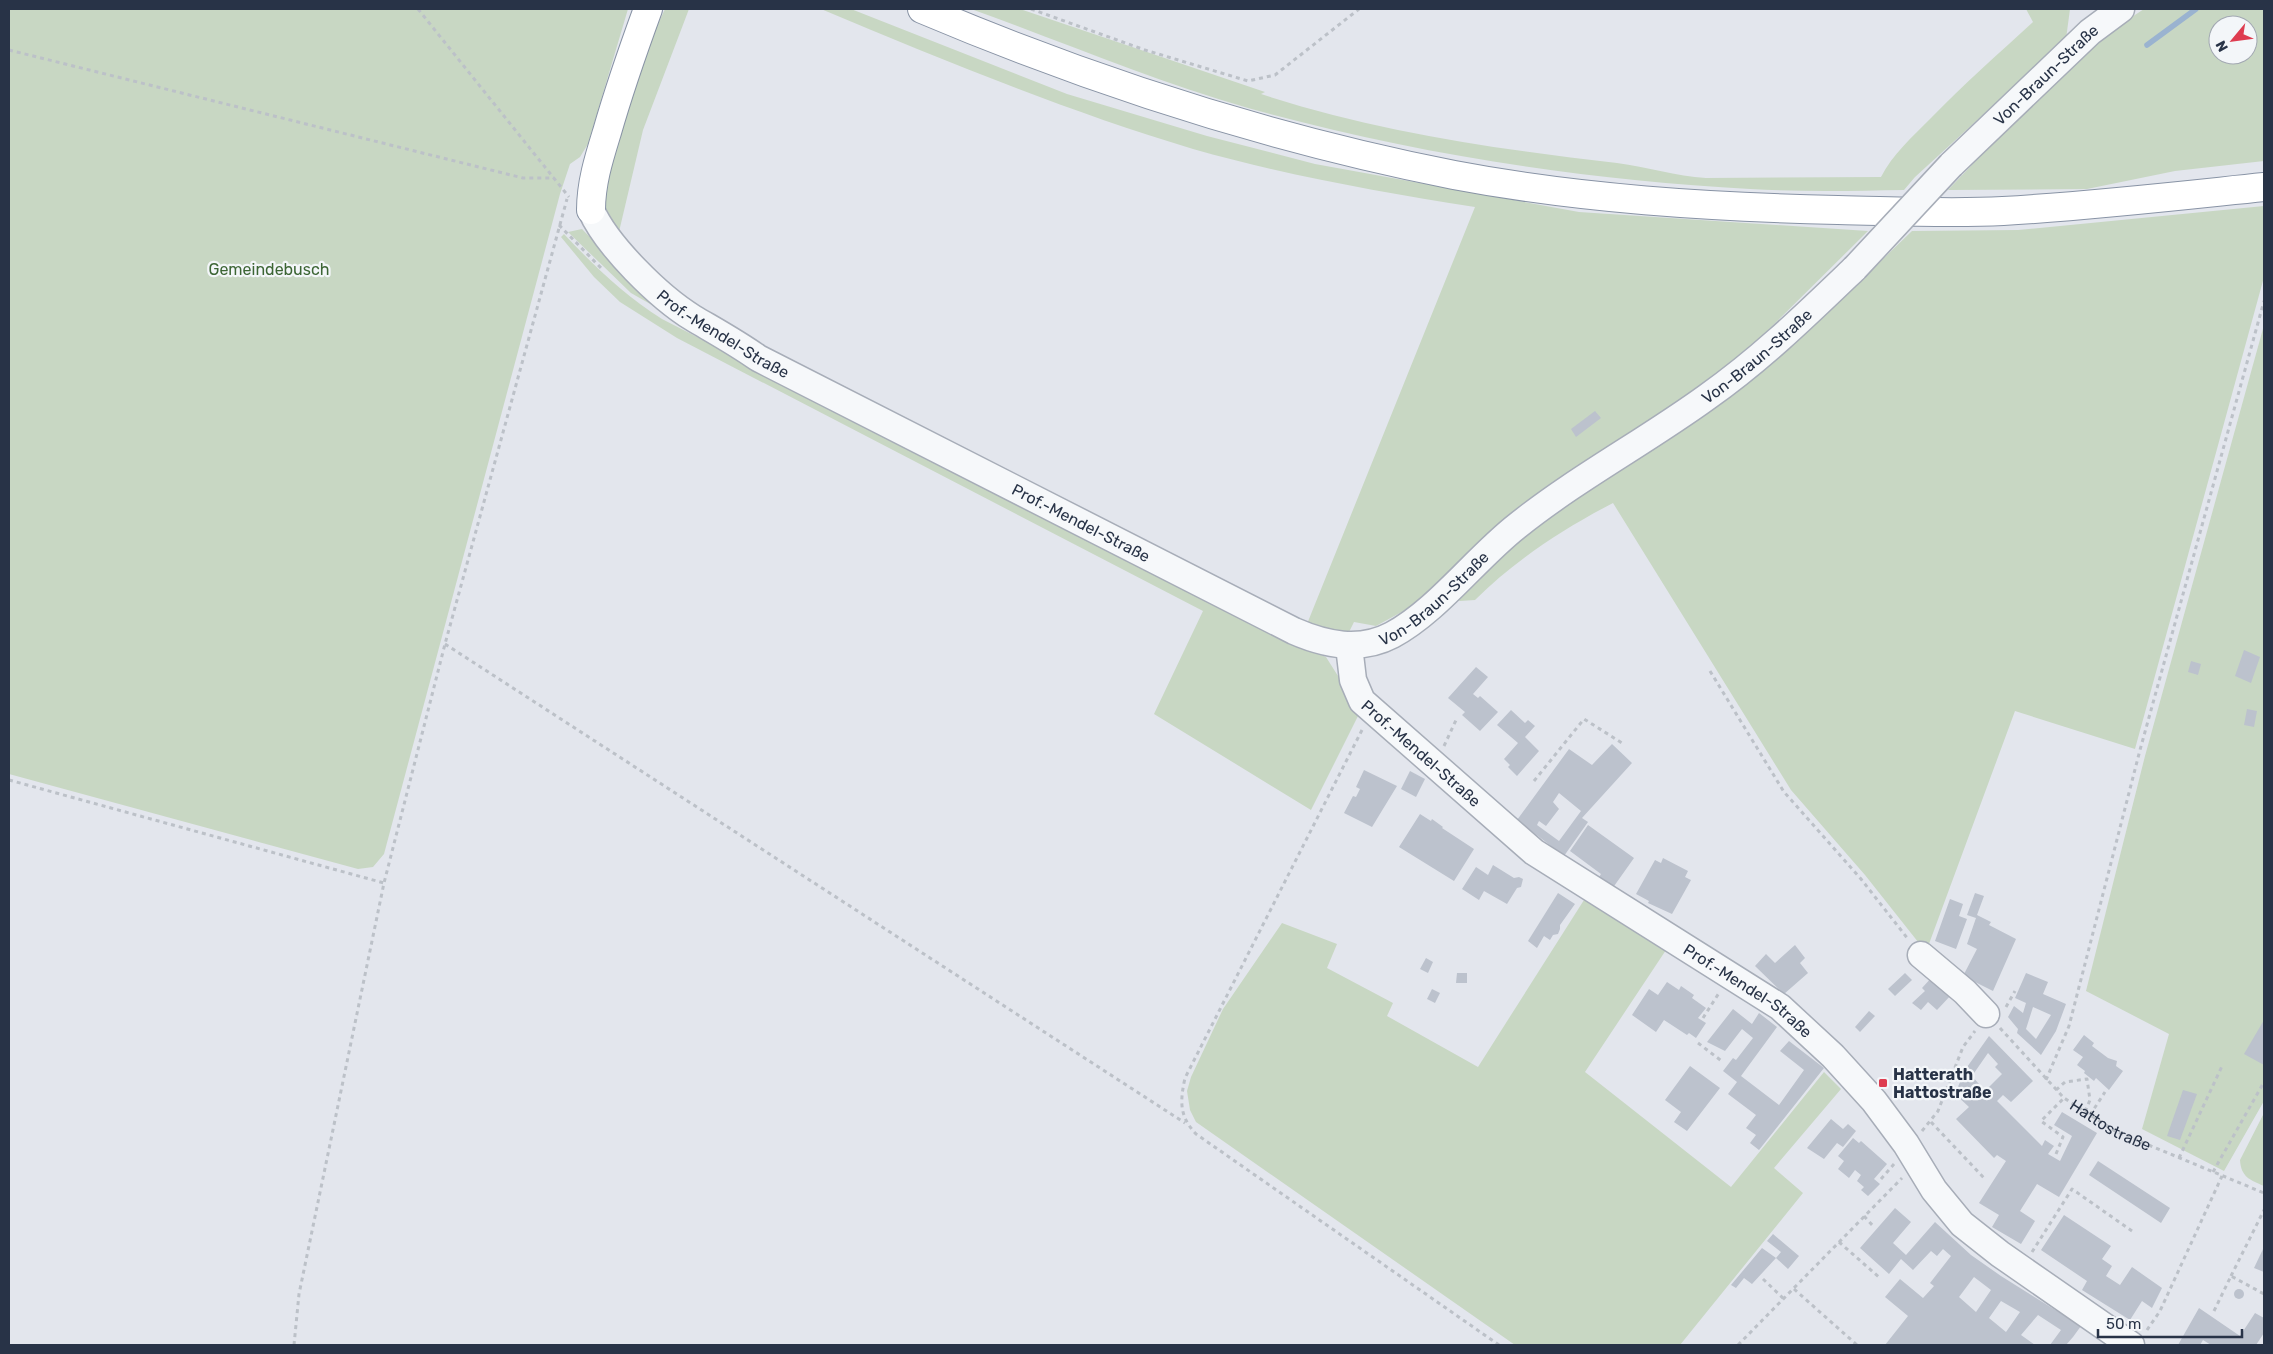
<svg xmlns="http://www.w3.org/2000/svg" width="2273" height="1354" font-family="Rubik,sans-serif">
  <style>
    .green { fill: #c8d7c3; fill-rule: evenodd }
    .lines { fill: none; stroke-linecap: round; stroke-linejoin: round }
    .stream { stroke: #9ab3d0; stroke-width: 5.5 }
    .building { fill: #bcc2cd; fill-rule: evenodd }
    .minor-casing { stroke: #a7adb8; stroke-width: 29 }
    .highway-casing { stroke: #8893a5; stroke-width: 30 }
    .path { stroke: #bcc1c8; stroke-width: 3; stroke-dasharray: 4 4; stroke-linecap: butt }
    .minor { stroke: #f6f8fa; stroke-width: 26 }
    .highway { stroke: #fff; stroke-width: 28 }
    .minor-bridge-casing { stroke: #a7adb8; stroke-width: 29; stroke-linecap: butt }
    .minor-bridge { stroke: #f6f8fa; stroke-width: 26 }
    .poi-dot { fill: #de3c50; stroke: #f3f6f9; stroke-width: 2 }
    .labels { text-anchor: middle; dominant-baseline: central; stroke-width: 4.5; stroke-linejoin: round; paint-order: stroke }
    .street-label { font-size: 16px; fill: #283347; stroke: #f3f6f9 }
    .park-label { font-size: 16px; fill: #3c6534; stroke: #f3f6f9 }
    .poi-label { font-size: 16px; font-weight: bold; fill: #283347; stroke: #f3f6f9; text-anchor: start }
  </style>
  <rect width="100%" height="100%" fill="#e3e6ed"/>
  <!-- green -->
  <g class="green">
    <path d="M9 9H628L588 144 580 157 570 164 560 194 384 854 373 867 358 869 9 774Z"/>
    <path d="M665 9H689L643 130 618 236 602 205V197C620 133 636 69 665 9Z"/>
    <path d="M821 9H851L1067 94 1207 136 1315 164 1579 212 1868 231 1729 369 1480 546 1409 608 1376 626 1354 622 1349 632 1328 630 1307 624 1475 207C1380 192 1285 175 1193 149 1066 111 943 60 821 9Z"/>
    <path d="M971 9H1020L1265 92 1261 94C1376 132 1497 149 1617 163 1647 167 1676 176 1706 178L1881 177C1892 155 1913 136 1930 119 1963 85 1998 54 2033 22L2026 9H2070L2066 39 1915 177 1904 190C1852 191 1801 192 1750 189 1582 180 1409 153 1248 108 1153 81 1063 42 971 9Z"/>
    <path d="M2144 9H2264V161L2175 171 2087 189 1948 190C2009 126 2069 57 2144 9ZM2218 25H2248V55H2218Z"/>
    <path d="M2264 206V277L2135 749 2015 711 1926 952 1865 875 1791 790 1613 503C1563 529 1515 560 1475 600L1460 601 1453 598 1493 557 1838 302 1912 231 2018 230Z"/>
    <path d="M582 229 611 259 715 341 631 293 568 232Z"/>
    <path d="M564 234C595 267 624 295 662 319L1299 646 1326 657 1357 706 1358 716 1311 810 1154 714 1203 611 677 338 620 302 594 277 561 237Z"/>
    <path d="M2264 325V1101L2224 1171 2142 1129 2169 1034 2086 991 2145 756Z"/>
    <path d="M1584 900 1666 950 1585 1072 1731 1187 1824 1072 1841 1089 1774 1168 1803 1193 1680 1345H1515L1196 1122 1190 1110 1187 1091 1191 1077 1223 1009 1282 923 1337 944 1327 968 1393 1003 1387 1016 1478 1067Z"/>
    <path d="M2264 1113V1186C2250 1180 2241 1177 2240 1160Z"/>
  </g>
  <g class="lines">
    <!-- stream -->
    <path class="stream" d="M2147 45 2196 9"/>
  </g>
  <!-- building -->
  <g class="building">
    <path d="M1595 411 1601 418 1576 437 1571 429Z"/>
    <path d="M2244 650 2260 657 2251 683 2235 676Z"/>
    <path d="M2191 661 2201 664 2198 675 2188 672Z"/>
    <path d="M1476 667 1488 677 1473 694 1478 698 1480 696 1498 712 1480 731 1462 715 1465 712 1448 698Z"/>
    <path d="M2247 709 2257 711 2254 727 2244 725Z"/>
    <path d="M1511 710 1525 723 1528 720 1535 726 1525 737 1539 751 1517 776 1508 767 1510 765 1504 759 1518 743 1497 725Z"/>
    <path d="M1612 744 1632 763 1582 818 1588 822 1564 856 1517 820 1569 749 1592 765ZM1559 793 1581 811 1559 841 1537 825 1539 821 1546 826 1559 809 1553 802Z"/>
    <path d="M1364 770 1397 786 1372 827 1344 813 1353 796 1356 797 1360 789 1356 787Z"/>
    <path d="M1410 771 1425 779 1416 797 1401 789Z"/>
    <path d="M1420 814 1431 821 1432 819 1443 827 1442 828 1474 849 1454 881 1399 847Z"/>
    <path d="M1588 825 1634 858 1612 889 1598 879 1601 874 1570 851Z"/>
    <path d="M1663 858 1688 871 1685 877 1691 880 1672 914 1648 903 1649 901 1636 894 1655 860 1661 863Z"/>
    <path d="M1493 865 1514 878 1519 877 1523 879 1521 887 1517 888 1507 904 1484 891 1479 900 1462 889 1476 867 1488 875Z"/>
    <path d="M1558 893 1575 904 1560 925V929L1558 934 1553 935 1550 940 1544 936 1537 948 1528 941Z"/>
    <path d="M1975 893 1984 896 1977 915 1991 922 1989 925 2016 939 1993 991 1963 976 1977 949 1967 944 1976 918 1967 915Z"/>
    <path d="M1950 899 1963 904 1959 916 1967 919 1956 949 1935 941Z"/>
    <path d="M1795 945 1805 958 1800 963 1808 973 1784 994 1755 966 1766 954 1775 963Z"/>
    <path d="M1426 958 1433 962 1428 973 1420 969Z"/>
    <path d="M1457 973H1467V983H1456Z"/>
    <path d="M1905 973 1912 980 1895 996 1888 989Z"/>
    <path d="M2026 973 2048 982 2043 994 2066 1004 2056 1031 2041 1055 2017 1033 2018 1029 2008 1017 2014 1006 2023 1013 2026 1003 2015 998ZM2033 1007 2051 1015 2036 1039 2026 1029Z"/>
    <path d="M1933 976 1952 994 1937 1010 1928 1002 1921 1010 1912 1003 1925 991 1922 988Z"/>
    <path d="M1667 982 1679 990 1681 986 1694 995 1692 998 1706 1008 1698 1018 1706 1023 1696 1038 1689 1033 1687 1035 1664 1020 1656 1032 1632 1015 1649 989 1658 995Z"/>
    <path d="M1432 989 1440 993 1435 1003 1427 999Z"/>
    <path d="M1733 1009 1752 1024 1759 1013 1777 1027 1741 1076 1779 1105 1804 1070 1780 1051 1789 1041 1824 1068 1759 1150 1750 1143 1756 1135 1746 1128 1756 1115 1728 1094 1737 1082 1723 1071 1733 1058 1736 1060 1753 1038 1742 1029 1725 1051 1707 1042Z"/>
    <path d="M1869 1011 1875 1016 1860 1032 1855 1027Z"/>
    <path d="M2264 1020V1065L2244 1054Z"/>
    <path d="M2084 1035 2094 1043 2092 1046 2108 1058 2117 1061 2116 1066 2123 1071 2109 1090 2096 1078 2094 1081 2084 1073 2085 1071 2077 1065 2083 1057 2073 1050Z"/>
    <path d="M1989 1036 2033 1081 2011 1102 2003 1095 1997 1101 2042 1146 2045 1140 2054 1146 2048 1154 2060 1161 2072 1136 2054 1125 2062 1112 2097 1133 2059 1197 2037 1184 2020 1211 2035 1221 2021 1244 1992 1227 1999 1215 1979 1203 2006 1161 1997 1155 1994 1158 1956 1119 1969 1107 1955 1094 1965 1070ZM1988 1053 1998 1064 1995 1067 2002 1074 1985 1091 1972 1076Z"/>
    <path d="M1690 1066 1720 1088 1687 1131 1674 1122 1681 1112 1665 1100Z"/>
    <path d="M2183 1090 2197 1094 2180 1140 2167 1136Z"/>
    <path d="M1831 1119 1843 1129 1848 1124 1856 1131 1843 1147 1837 1143 1824 1159 1807 1148Z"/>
    <path d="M1853 1138 1859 1143 1861 1141 1887 1164 1874 1179 1880 1184 1868 1196 1861 1190 1864 1187 1857 1181 1861 1175 1855 1170 1849 1178 1838 1169 1844 1161 1838 1156Z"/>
    <path d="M2098 1161 2170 1208 2161 1223 2089 1175Z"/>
    <path d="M1895 1208 1911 1222 1893 1243 1906 1255 1935 1222 1971 1255 2001 1276 2081 1326 2073 1337 2066 1345H2050L2061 1330 2038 1315 2021 1335 2035 1345H1885L1908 1316 1885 1297 1900 1279 1923 1298 1934 1286 1930 1283 1951 1256 1943 1249 1937 1256 1931 1251 1913 1270 1901 1259 1889 1274 1860 1248ZM1974 1277 1991 1290 1976 1312 1959 1297ZM2001 1301 2020 1312 2006 1332 1989 1318Z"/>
    <path d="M2064 1215 2111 1246 2102 1259 2112 1266 2106 1276 2120 1285 2132 1267 2162 1288 2152 1308 2142 1301 2130 1320 2082 1290 2087 1281 2041 1250Z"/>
    <path d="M1773 1234 1799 1256 1788 1269 1776 1258 1781 1252 1767 1241Z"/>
    <path d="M2264 1247V1272L2254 1268Z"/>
    <path d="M1762 1248 1776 1258 1752 1284 1744 1278 1736 1288 1731 1285Z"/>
    <circle cx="2239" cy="1294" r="5"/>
    <path d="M2199 1308 2240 1336 2255 1313 2264 1318V1333L2256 1345H2211L2203 1340 2200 1345H2178Z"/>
  </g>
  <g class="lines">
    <defs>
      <g id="minor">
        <path id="s2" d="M1951 165 2090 32 2121 9"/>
        <path id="s3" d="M591 210C607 246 659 297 693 318 715 331 737 343 758 358L1294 631C1326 645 1360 652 1392 635 1437 611 1476 558 1517 526 1577 478 1645 442 1707 397 1761 359 1807 314 1855 268"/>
        <path id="s4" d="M1349 646 1353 680 1362 701 1534 852 1780 1007 1833 1056 1874 1101 1906 1144 1934 1190 1962 1224 2000 1254 2131 1345"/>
        <path d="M1921 955 1965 992 1986 1014"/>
      </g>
      <g id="highway">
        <path d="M922 9C1092 81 1272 139 1454 175 1580 199 1710 207 1838 210 1893 211 1949 214 2003 211 2090 206 2177 196 2264 187"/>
        <path d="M591 210C591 183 599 158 607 132 619 90 633 50 648 9"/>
      </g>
    </defs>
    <!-- minor casing -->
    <use href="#minor" class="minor-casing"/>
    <!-- highway casing -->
    <use href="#highway" class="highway-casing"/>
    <!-- path -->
    <g class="path">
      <path d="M418 9 569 197"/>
      <path d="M1031 9 1145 50 1248 81 1275 75 1359 9"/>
      <path d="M9 50 523 178H554"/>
      <path d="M559 225 601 268"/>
      <path d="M445 644 1185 1123"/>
      <path d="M1710 671 1784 792 1861 879 1908 939"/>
      <path d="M1362 730 1185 1078C1180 1101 1179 1116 1196 1134L1499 1345"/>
      <path d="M1444 746 1457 718"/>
      <path d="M9 780 384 883"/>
      <path d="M1534 781 1584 719 1622 743"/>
      <path d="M2006 1007 2015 991"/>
      <path d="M1703 1018 1719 993"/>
      <path id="s1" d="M2000 1028 2064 1098 2115 1131 2264 1193"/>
      <path d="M1698 1043 1723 1062"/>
      <path d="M2046 1080 2069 1026 2140 750 2264 301"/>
      <path d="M2056 1090 2065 1082 2087 1079 2090 1100 2085 1112"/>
      <path d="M2090 1115 2105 1092"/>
      <path d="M1931 1122 1985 1179"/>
      <path d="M1922 1131 1938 1111 1963 1047 1975 1031"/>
      <path d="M2056 1154 2063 1137 2041 1121 2064 1098"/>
      <path d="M2179 1158 2223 1064"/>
      <path d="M2213 1172 2264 1082"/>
      <path d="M1881 1179 1894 1164"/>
      <path d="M1864 1216 1874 1227"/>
      <path d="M1839 1242 1880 1278"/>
      <path d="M2032 1252 2072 1189 2132 1231"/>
      <path d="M2231 1276 2264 1210"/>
      <path d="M1763 1279 1784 1299"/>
      <path d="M1794 1289 1857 1345"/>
      <path d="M2214 1311 2231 1276 2264 1294"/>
      <path d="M2147 1330 2160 1311 2222 1176"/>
      <path d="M294 1345 299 1294 384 883 445 644 567 199"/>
      <path d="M1738 1345 1902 1178"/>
    </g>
    <!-- minor -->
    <use href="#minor" class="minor"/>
    <!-- highway -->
    <use href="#highway" class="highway"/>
    <defs>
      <path id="minor-bridge" d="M1855 268 1951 165"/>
    </defs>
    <!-- minor-bridge casing -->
    <use href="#minor-bridge" class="minor-bridge-casing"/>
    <!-- minor-bridge -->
    <use href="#minor-bridge" class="minor-bridge"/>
  </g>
  <!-- markers -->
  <rect class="poi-dot" x="1878" y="1078" width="10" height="10" rx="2.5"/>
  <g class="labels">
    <!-- street labels -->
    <g class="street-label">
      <text stroke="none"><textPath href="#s2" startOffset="131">Von-Braun-Straße</textPath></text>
      <text stroke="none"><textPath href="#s3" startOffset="184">Prof.-Mendel-Straße</textPath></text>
      <text stroke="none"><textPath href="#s3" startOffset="1390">Von-Braun-Straße</textPath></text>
      <text stroke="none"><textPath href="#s3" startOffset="589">Prof.-Mendel-Straße</textPath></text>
      <text stroke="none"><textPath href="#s3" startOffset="985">Von-Braun-Straße</textPath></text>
      <text stroke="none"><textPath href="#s4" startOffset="136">Prof.-Mendel-Straße</textPath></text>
      <text stroke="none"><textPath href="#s4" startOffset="541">Prof.-Mendel-Straße</textPath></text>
      <text stroke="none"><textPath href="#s1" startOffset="149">Hattostraße</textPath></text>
    </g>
    <!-- park labels -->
    <g class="park-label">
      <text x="269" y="269">Gemeindebusch</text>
    </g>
    <!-- poi labels -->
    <g class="poi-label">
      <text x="1893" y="1074">Hatterath<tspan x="1893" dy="18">Hattostraße</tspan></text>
    </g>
  </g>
  <!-- border -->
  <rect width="2273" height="1354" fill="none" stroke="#283347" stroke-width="20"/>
  <!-- north arrow -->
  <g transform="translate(2233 40) rotate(241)"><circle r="24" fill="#f3f6f9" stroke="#a2a8b2"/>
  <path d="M0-4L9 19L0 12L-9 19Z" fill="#de3c50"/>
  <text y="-8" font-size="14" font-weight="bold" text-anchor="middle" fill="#283347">N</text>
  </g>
  <!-- scale -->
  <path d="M2098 1329v8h144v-8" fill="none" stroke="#283347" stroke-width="2.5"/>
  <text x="2106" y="1329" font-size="15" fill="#283347" stroke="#f3f6f9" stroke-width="4" paint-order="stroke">50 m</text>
</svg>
